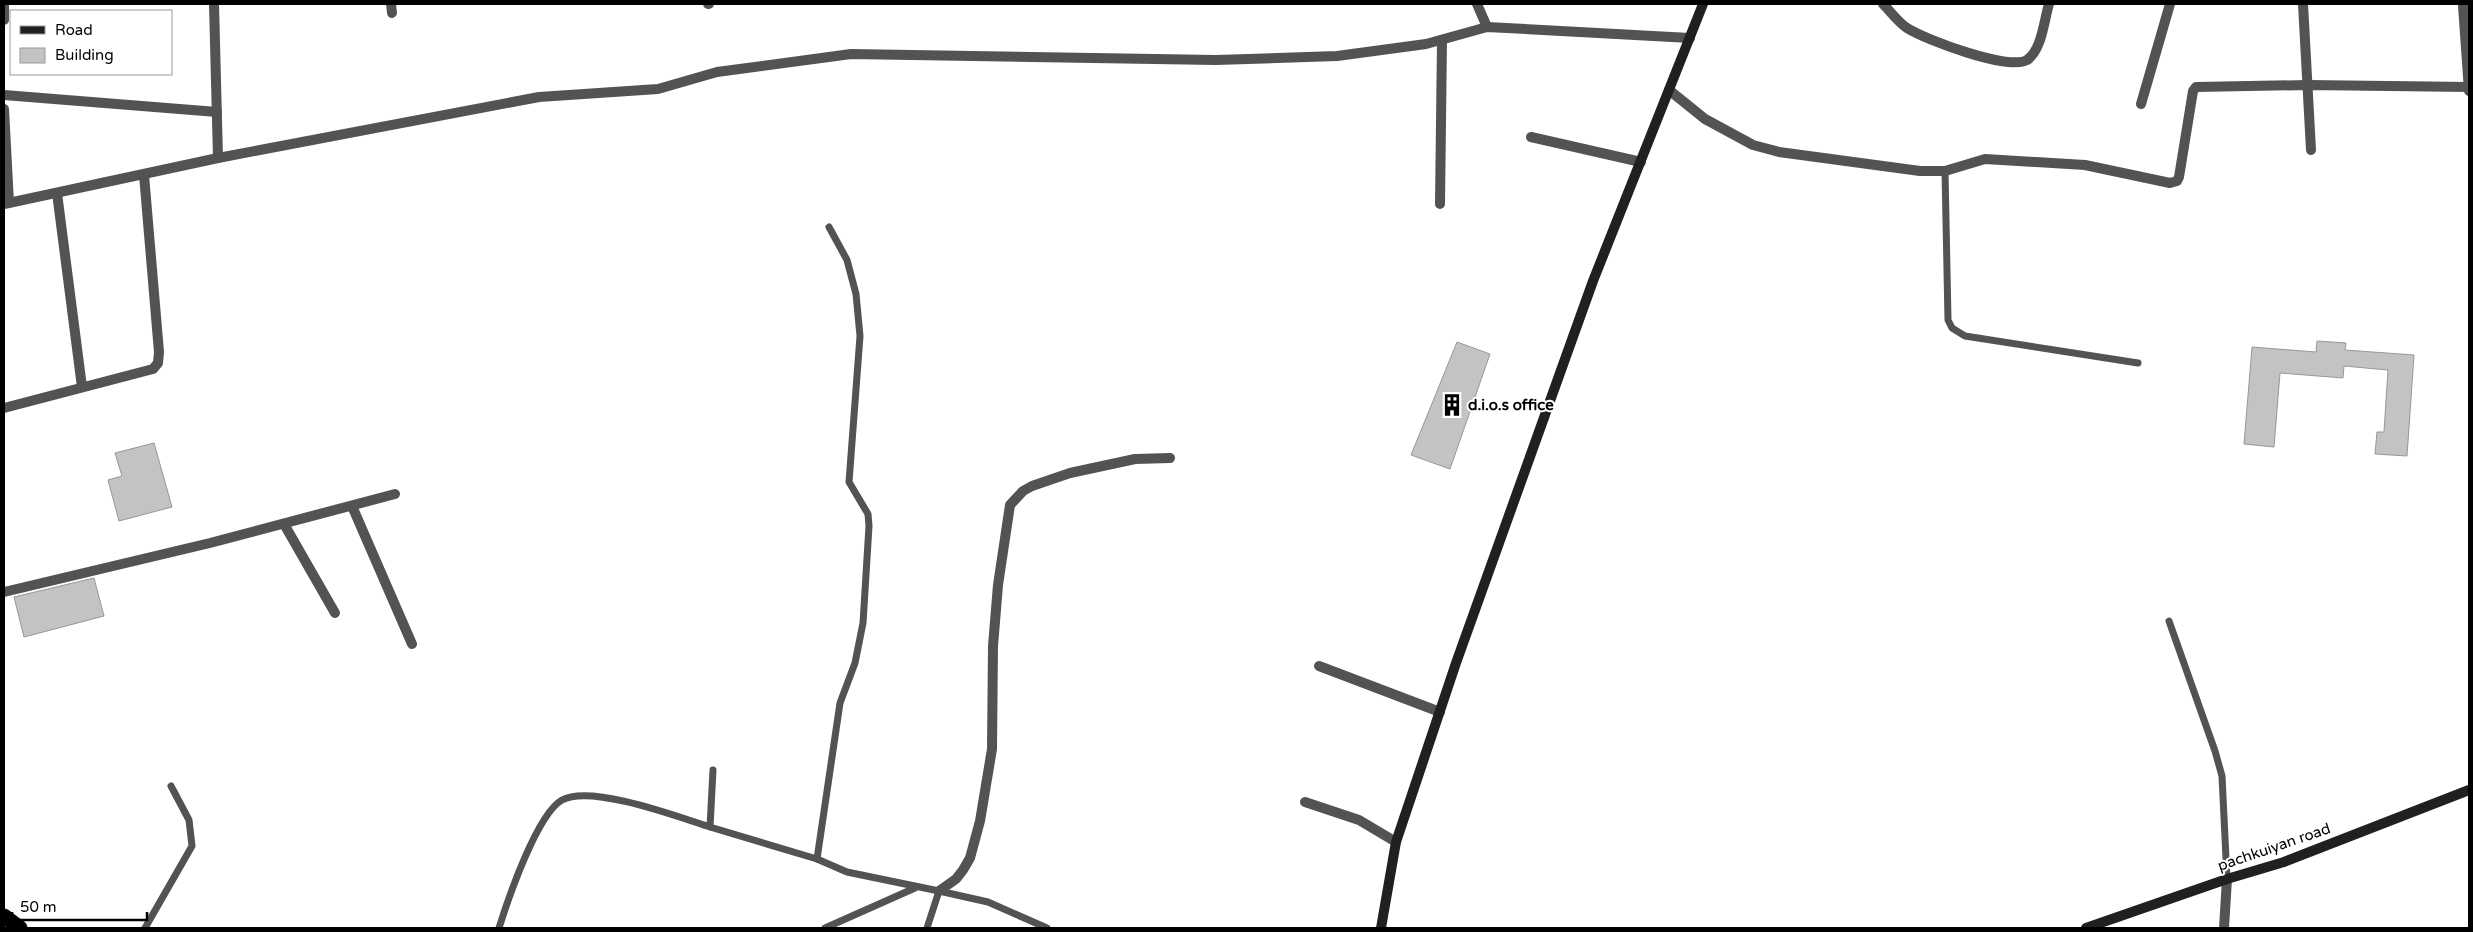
<svg xmlns="http://www.w3.org/2000/svg" width="2473" height="932" font-family="'Varela Round',sans-serif">
  <style>
    .building { fill: #c3c3c3; stroke: #979797 }
    .lines { fill: none; stroke-linecap: round; stroke-linejoin: round }
    .highway-casing { stroke: #dbdbdb; stroke-width: 16 }
    .lane { stroke: #535353; stroke-width: 7 }
    .street { stroke: #535353; stroke-width: 10 }
    .secondary { stroke: #202020; stroke-width: 10 }
    .highway { stroke: #000; stroke-width: 15 }
    .labels { text-anchor: middle; dominant-baseline: central; stroke-width: 4; stroke-linejoin: round; paint-order: stroke }
    .poi-label { font-size: 15px; font-weight: bold; fill: #000; stroke: #fff; text-anchor: start }
    .street-label { font-size: 15px; fill: #000; stroke: #fff }
  </style>
  <rect width="100%" height="100%" fill="#fff"/>
  <!-- building -->
  <g class="building">
    <path d="M2317 341 2346 343 2345 350 2414 355 2407 456 2375 454 2377 432H2384L2388 370 2344 366 2343 378 2280 373 2274 447 2244 444 2252 347 2316 352Z"/>
    <path d="M1457 342 1490 354 1450 469 1411 455Z"/>
    <path d="M154 443 172 507 119 521 108 480 122 476 115 453Z"/>
    <path d="M94 578 104 616 24 637 14 597Z"/>
  </g>
  <g class="lines">
    <defs>
      <path id="highway" d="M4 916 20 928"/>
    </defs>
    <!-- highway casing -->
    <use href="#highway" class="highway-casing"/>
    <!-- lane -->
    <g class="lane">
      <path d="M1945 171 1948 320 1952 328 1965 336 2138 363"/>
      <path d="M829 227 847 260 856 294 860 336 849 482 868 514 869 526 863 623 855 663 840 703 817 859 847 872 939 891 927 928"/>
      <path d="M2169 621 2215 751 2222 776 2227 879"/>
      <path d="M713 770 710 827 817 859"/>
      <path d="M939 891 988 902 1047 928"/>
      <path d="M145 928 192 846 189 820 171 786"/>
      <path d="M499 928C508 899 537 814 562 800 591 784 679 817 710 827"/>
      <path d="M825 928 915 888"/>
    </g>
    <!-- street -->
    <g class="street">
      <path d="M214 4 218 158"/>
      <path d="M391 4 392 13"/>
      <path d="M708 4H709"/>
      <path d="M1477 4 1487 27"/>
      <path d="M1883 4C1891 12 1898 22 1907 28 1926 40 2009 71 2027 60 2042 50 2044 20 2049 4"/>
      <path d="M2303 4 2311 150"/>
      <path d="M2463 6 2469 91"/>
      <path d="M4 20V4"/>
      <path d="M1669 90 1705 119 1753 145 1779 152 1920 171H1945L1985 159 2085 165 2170 183 2177 181 2179 177 2193 91 2196 87 2308 85 2469 87"/>
      <path d="M4 95 217 112"/>
      <path d="M2141 104 2170 4"/>
      <path d="M4 109 9 203"/>
      <path d="M1531 137 1641 162"/>
      <path d="M57 193 82 387"/>
      <path d="M4 204 218 158 539 97 658 89 717 72 851 54 1216 60 1337 56 1426 44 1487 27 1690 38"/>
      <path d="M1440 204 1442 40"/>
      <path d="M4 408 153 369 158 363 159 352 144 175"/>
      <path d="M352 506 412 644"/>
      <path d="M284 524 335 613"/>
      <path d="M4 592 210 543 395 494"/>
      <path d="M1319 666 1440 712"/>
      <path d="M1305 802 1359 820 1396 842"/>
      <path d="M939 891 956 879 963 870 970 858 980 821 992 749 993 646 998 585 1010 505 1023 491 1032 486 1070 473 1135 459 1170 458"/>
      <path d="M2224 928 2227 879"/>
    </g>
    <!-- secondary -->
    <g class="secondary">
      <path d="M1381 928 1396 842 1456 663 1593 281 1703 4"/>
      <path d="M2086 928 2227 879 2284 862 2469 790"/>
    </g>
    <!-- highway -->
    <use href="#highway" class="highway"/>
  </g>
  <!-- icons -->
  <defs>
    <symbol id="building-bare" viewBox="-9 -9 18 18"><path d="M-4-6H4V6H1V3H-1V6H-4ZM-2.5-4.3h1.7v1.8h-1.7ZM.8-4.3h1.7v1.8H.8ZM-2.5-1h1.7V.8h-1.7ZM.8-1h1.7V.8H.8Z" fill="#000" stroke="#fff" stroke-width="2.5" paint-order="stroke"/></symbol>
  </defs>
  <g fill-rule="evenodd">
    <use href="#building-bare" x="1436" y="389" width="32" height="32"/>
  </g>
  <g class="labels">
    <!-- poi labels -->
    <g class="poi-label">
      <text x="1468" y="405">d.i.o.s office</text>
    </g>
    <!-- street labels -->
    <g class="street-label">
      <text transform="translate(2274 847) rotate(-19)">pachkuiyan road</text>
    </g>
  </g>
  <!-- border -->
  <rect width="2473" height="932" fill="none" stroke="#000000" stroke-width="10"/>
  <!-- legend -->
  <rect x="10" y="10" width="162" height="65" fill="#ffffff" stroke="#999999"/>
  <rect x="20" y="26" width="25" height="8" fill="#202020" stroke="#999999"/>
  <text x="55" y="35" font-size="15" fill="#000000">Road</text>
  <rect x="20" y="48" width="25" height="15" fill="#c3c3c3" stroke="#999999"/>
  <text x="55" y="60" font-size="15" fill="#000000">Building</text>
  <!-- scale -->
  <path d="M12 912v8h135v-8" fill="none" stroke="#000000" stroke-width="2.5"/>
  <text x="20" y="912" font-size="15" fill="#000000" stroke="#ffffff" stroke-width="4" paint-order="stroke">50 m</text>
</svg>
